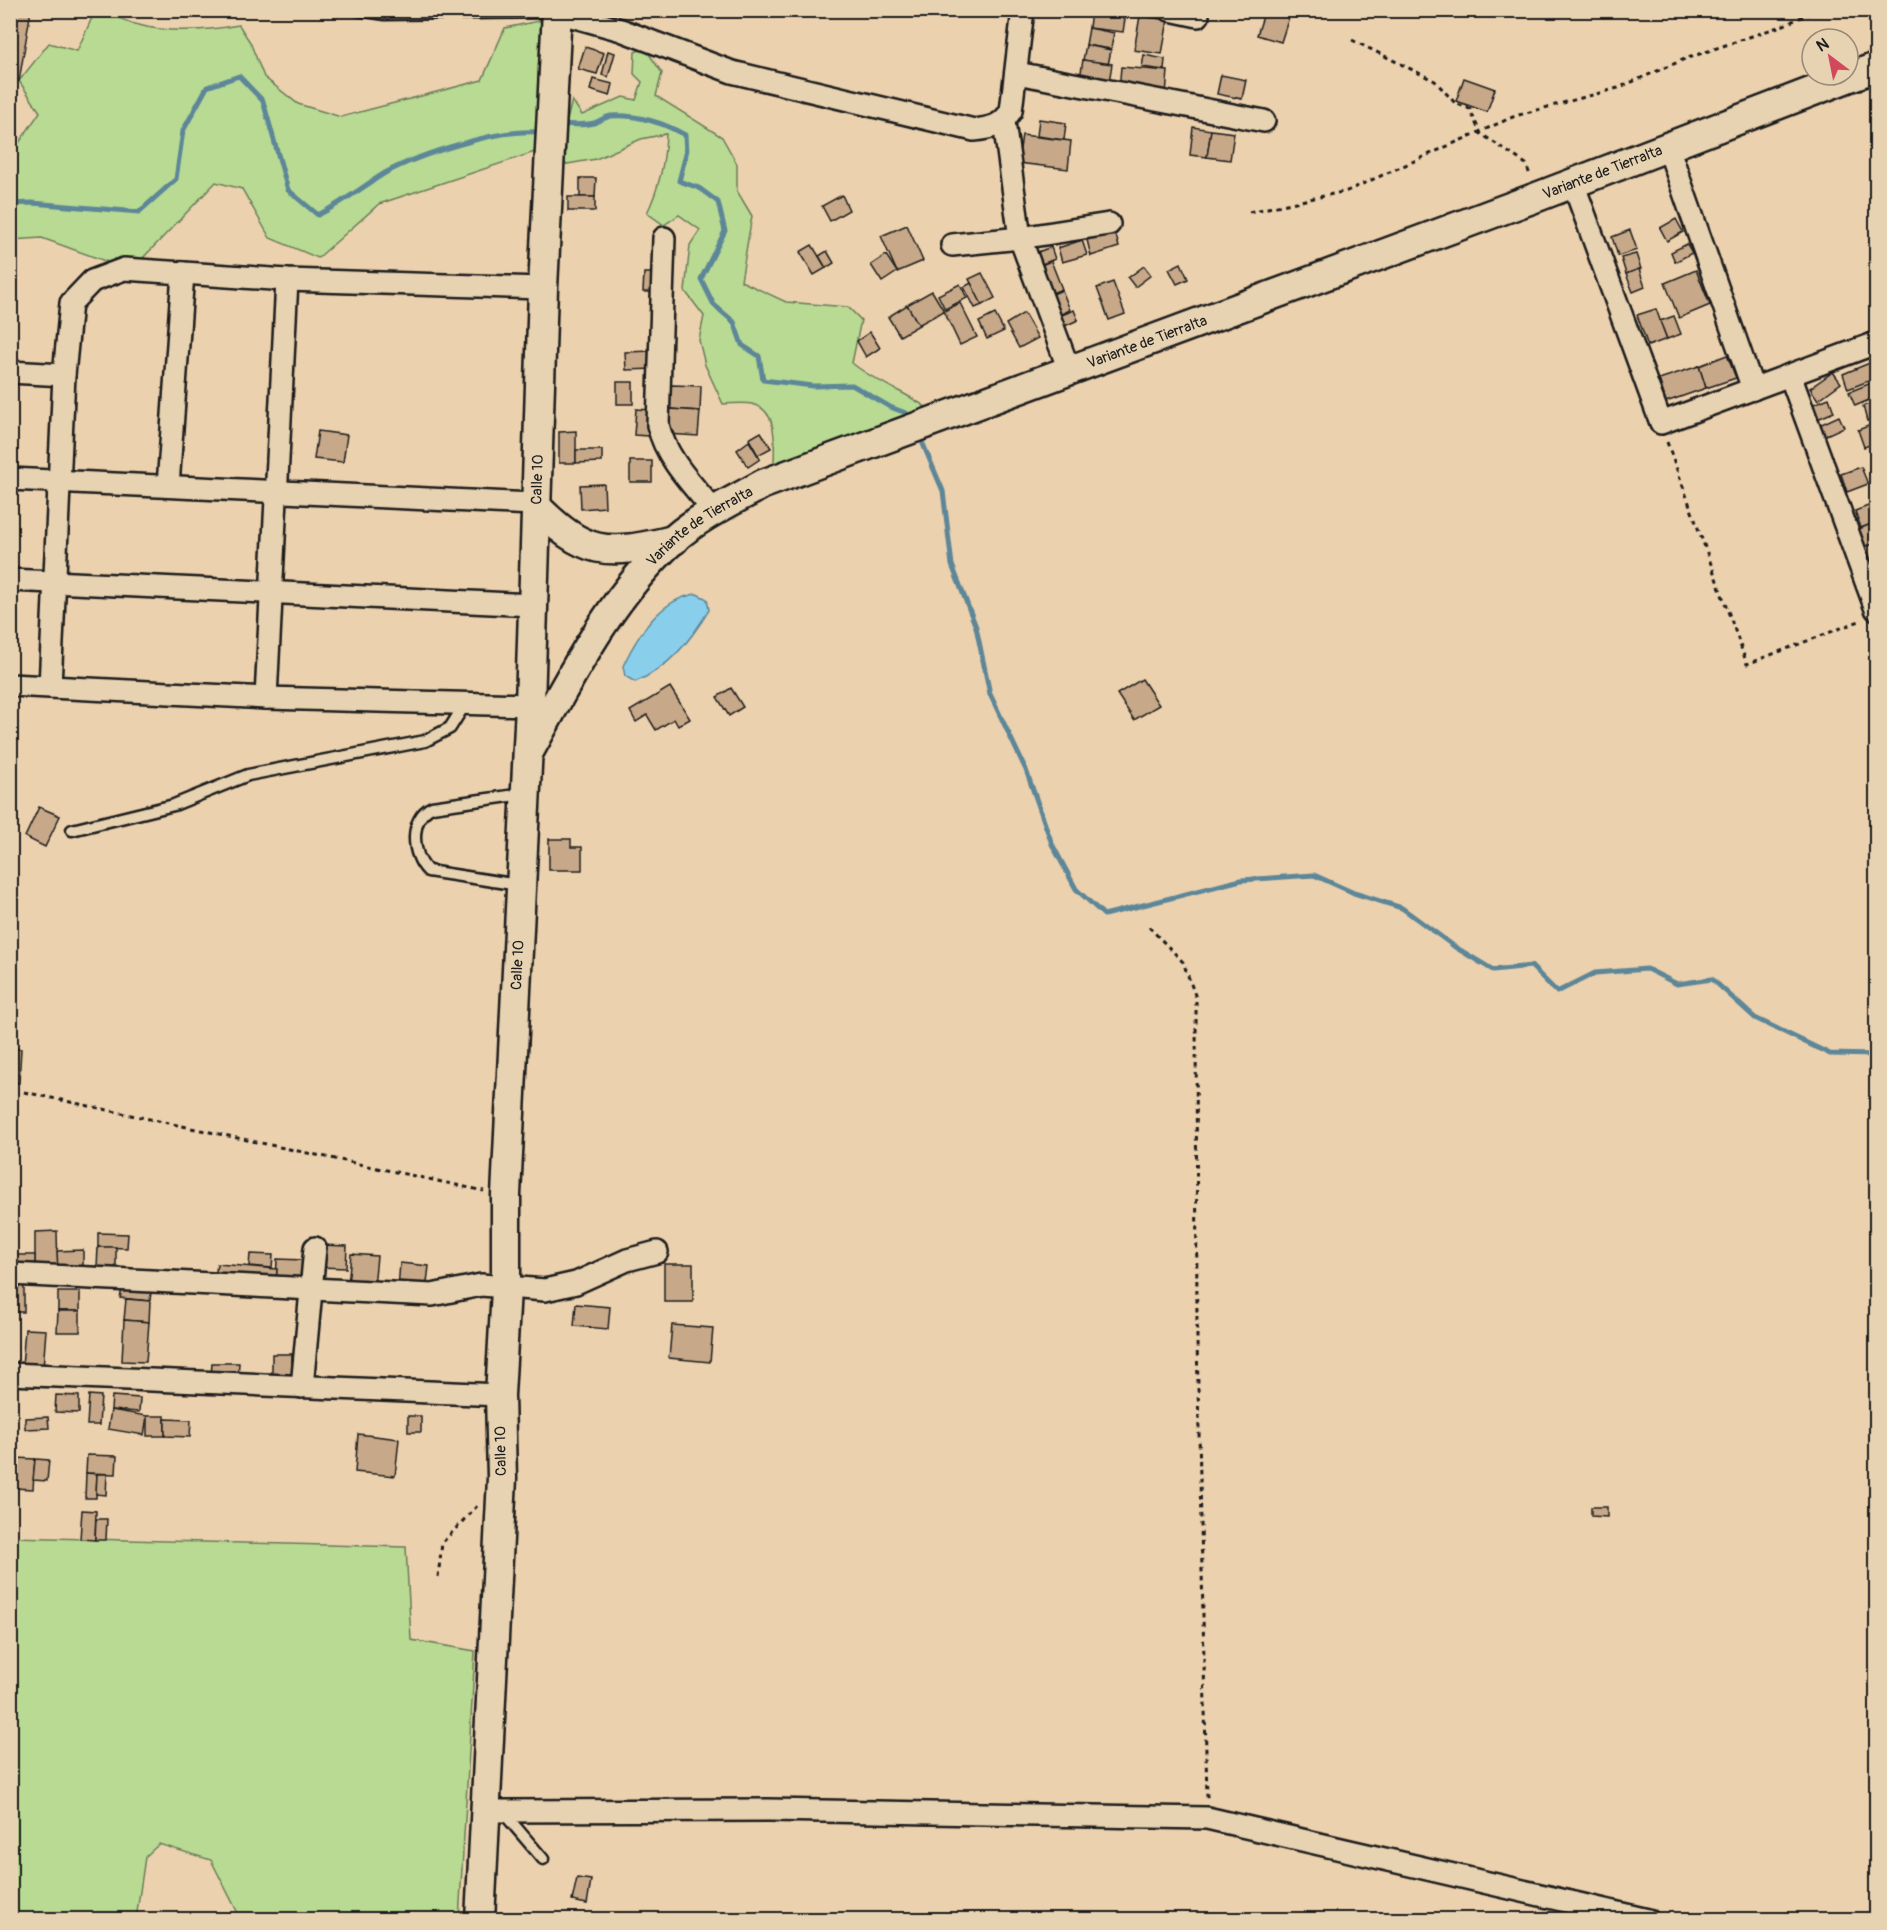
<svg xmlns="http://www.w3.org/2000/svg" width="1887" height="1930" font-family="Pangolin,sans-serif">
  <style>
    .green { fill: #b8da93; stroke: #6a7b58; stroke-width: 1.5 }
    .water { fill: #89cfeb; stroke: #5d8798; stroke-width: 1.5 }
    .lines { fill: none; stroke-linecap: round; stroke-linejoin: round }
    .stream { stroke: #5d8798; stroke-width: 5 }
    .building { fill: #c7a888; stroke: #1c1c1c; stroke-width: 1.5 }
    .lane-casing { stroke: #1c1c1c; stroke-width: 15 }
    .street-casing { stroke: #1c1c1c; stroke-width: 26 }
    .secondary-casing { stroke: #1c1c1c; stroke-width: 33 }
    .path { stroke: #1c1c1c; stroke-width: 3; stroke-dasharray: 4.5 4.5; stroke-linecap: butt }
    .lane { stroke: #e7d2b1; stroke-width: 10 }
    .street { stroke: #e7d2b1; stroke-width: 21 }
    .secondary { stroke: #e7d2b1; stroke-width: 28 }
    .labels { text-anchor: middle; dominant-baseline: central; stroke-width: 5; stroke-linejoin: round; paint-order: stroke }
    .street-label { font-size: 15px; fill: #1c1c1c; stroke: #e7d2b1 }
  </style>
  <rect width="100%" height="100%" fill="#ecd1ae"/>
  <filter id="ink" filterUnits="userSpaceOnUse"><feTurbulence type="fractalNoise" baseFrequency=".0167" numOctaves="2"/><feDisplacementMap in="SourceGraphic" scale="12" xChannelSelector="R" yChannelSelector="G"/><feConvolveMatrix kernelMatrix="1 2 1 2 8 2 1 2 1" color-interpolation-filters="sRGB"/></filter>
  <g filter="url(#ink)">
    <!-- green -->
    <g class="green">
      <path d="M95 11C110 11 120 20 135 24 169 34 205 31 239 25L250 42 264 77 298 104 341 117 482 80 505 28 544 20 538 151 379 204 318 258 270 238 242 189 216 182 138 263 116 265 42 238 11 240 10 141 19 143 40 112 19 81 49 43 77 51Z"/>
      <path d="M645 48 662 73 656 96 722 137 737 164V191L752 216 741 281 786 302 848 307 861 320 852 363C876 383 905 391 930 410L774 465C774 445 779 410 752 404 743 402 732 404 723 404L705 365 699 340 704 316 685 291 690 245 700 230 679 215 664 225 647 213C659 188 665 162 666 134L641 139 596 159 556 166 572 100 582 115 623 97 636 100 642 82 634 74 635 52Z"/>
      <path d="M11 1537 406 1547 411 1640 475 1651 459 1919H241L211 1860 159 1844 145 1857 136 1919 11 1920Z"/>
    </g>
    <!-- water -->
    <path class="water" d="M697 594 707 599 709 610C690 641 669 668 635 682L625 676 623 666C637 636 661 598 697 594Z"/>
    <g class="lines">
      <!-- stream -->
      <g class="stream">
        <path d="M560 124C571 125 582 126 594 123 600 121 605 117 611 116 636 114 664 123 685 135L686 154 679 181 699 188 718 202 725 231 701 279 714 305 734 322 742 345 759 356 763 380 813 386 852 385 890 407 906 413"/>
        <path d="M10 204 32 203 139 212 176 179 183 131 207 87 239 76 263 101 288 190 318 215C344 202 362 187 385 173 420 154 498 129 537 132"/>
        <path d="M923 444 943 491 952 565 976 627 990 694 1026 770 1052 844 1076 889 1104 915 1241 880 1314 875 1354 893 1402 908 1455 947 1493 970 1531 966 1557 992 1595 973 1647 969 1677 984 1712 979 1755 1018 1830 1054 1876 1055"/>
      </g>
    </g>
    <!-- building -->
    <g class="building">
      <path d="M10 10H31L19 81 10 80Z"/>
      <path d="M1091 10 1126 12 1123 32 1089 28Z"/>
      <path d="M1265 10 1290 14 1281 42 1257 35Z"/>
      <path d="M1140 16 1168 20 1162 54 1134 50Z"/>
      <path d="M1089 28 1114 33 1111 49 1086 45Z"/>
      <path d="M1086 45 1111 50 1108 65 1083 60Z"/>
      <path d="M585 47 604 53 597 74 578 69Z"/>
      <path d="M608 51 615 53 608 77 602 75Z"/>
      <path d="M1144 55 1165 59 1164 70 1142 67Z"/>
      <path d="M1083 60 1112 64 1109 82 1080 78Z"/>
      <path d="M1121 67 1168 71 1166 94 1119 90Z"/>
      <path d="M1221 75 1246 80 1242 99 1217 94Z"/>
      <path d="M1464 78 1495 89 1487 112 1456 101Z"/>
      <path d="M593 79 613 84 610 96 590 90Z"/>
      <path d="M1039 119 1066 123 1064 140 1037 136Z"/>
      <path d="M1193 127 1211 130 1207 157 1190 155Z"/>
      <path d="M1211 130 1234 133 1230 160 1207 157Z"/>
      <path d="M1022 135 1071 141 1068 169 1018 163Z"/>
      <path d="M580 178H596L595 197H580Z"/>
      <path d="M842 195 849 210 830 221 822 206Z"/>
      <rect x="568" y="197" width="27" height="14"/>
      <path d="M1676 219 1683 232 1667 241 1660 228Z"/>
      <path d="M907 225 923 261 897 272 881 236Z"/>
      <path d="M1630 230 1637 250 1618 256 1612 237Z"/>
      <path d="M1115 231 1119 247 1091 256 1087 240Z"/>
      <path d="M1082 240 1087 255 1062 262 1058 248Z"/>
      <path d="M1687 244 1692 253 1675 262 1671 252Z"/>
      <path d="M812 245 826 268 814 275 800 252Z"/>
      <path d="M1051 247 1055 259 1034 267 1030 255Z"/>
      <path d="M827 251 834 263 826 268 819 256Z"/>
      <path d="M1636 254 1641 269 1626 274 1621 258Z"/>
      <path d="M886 255 897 272 882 282 871 265Z"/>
      <path d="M1051 261 1062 289 1044 296 1034 268Z"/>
      <path d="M1181 263 1188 279 1177 284 1169 269Z"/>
      <path d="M1144 266 1151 275 1135 287 1128 278Z"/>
      <path d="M1639 269 1645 287 1633 292 1626 274Z"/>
      <path d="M1696 270 1710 305 1679 318 1665 283Z"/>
      <path d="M644 273H659L658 292H643Z"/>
      <path d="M982 273 995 298 982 305 969 279Z"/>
      <path d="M1113 282 1125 314 1109 320 1097 288Z"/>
      <path d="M971 283 982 305 975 308 964 287Z"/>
      <path d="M960 284 967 298 945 309 938 295Z"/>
      <path d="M1062 290 1070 310 1053 318 1044 298Z"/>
      <path d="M932 291 944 311 918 325 907 305Z"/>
      <path d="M960 303 977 337 960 345 944 311Z"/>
      <path d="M907 305 919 325 900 336 888 317Z"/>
      <path d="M1656 309 1667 339 1648 346 1637 315Z"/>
      <path d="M1074 310 1078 320 1056 330 1052 319Z"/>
      <path d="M1024 313 1038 338 1019 348 1006 324Z"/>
      <path d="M995 314 1004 331 987 339 979 322Z"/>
      <path d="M1674 316 1681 334 1667 339 1660 321Z"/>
      <path d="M870 332 880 348 866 357 857 341Z"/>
      <path d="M653 351 654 369 626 370 625 352Z"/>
      <path d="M1727 355 1736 378 1706 388 1699 366Z"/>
      <path d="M1872 362 1876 378 1848 389 1843 374Z"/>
      <path d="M1699 366 1706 388 1666 402 1659 379Z"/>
      <path d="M1833 372 1841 383 1818 400 1810 388Z"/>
      <path d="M1876 381V397L1855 406 1849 392Z"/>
      <rect x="617" y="382" width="16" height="22"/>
      <path d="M671 385 701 386 700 411 669 409Z"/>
      <path d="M1829 398 1834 412 1815 420 1809 406Z"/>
      <path d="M1876 402V419L1867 421 1863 406Z"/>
      <path d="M636 409 650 410 648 436 634 435Z"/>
      <path d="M669 409 700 411 698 436 667 434Z"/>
      <path d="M1839 416 1844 427 1822 437 1817 426Z"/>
      <path d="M1876 423V443L1864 447 1858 430Z"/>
      <path d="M318 431 347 435 343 462 314 459Z"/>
      <path d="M576 431V463H559V432Z"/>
      <path d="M761 432 771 448 758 455 749 439Z"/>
      <path d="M749 441 760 459 748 467 737 450Z"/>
      <path d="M576 450H602V462L576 463Z"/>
      <rect x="630" y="461" width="22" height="21"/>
      <path d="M1861 467 1868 484 1847 492 1841 474Z"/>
      <path d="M604 484 605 507 581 509 580 485Z"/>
      <path d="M1876 503V522L1861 528 1855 511Z"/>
      <path d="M1876 522V543L1865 547 1859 529Z"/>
      <path d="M1142 679 1159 705 1134 720 1117 694Z"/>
      <path d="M670 687 690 719 678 726 674 719 656 730 647 715 636 722 630 711Z"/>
      <path d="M731 688 743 707 729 716 717 697Z"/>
      <path d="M39 807 60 816 45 847 25 837Z"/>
      <path d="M549 839H571V847H582V870H549Z"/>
      <path d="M10 1048 21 1049 19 1083H10Z"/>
      <path d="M57 1231 58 1272H35V1232Z"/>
      <path d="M98 1233 128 1234 127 1248 98 1247Z"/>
      <path d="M320 1245 347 1246 346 1268 319 1267Z"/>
      <path d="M98 1247H116V1268H97Z"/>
      <path d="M83 1250V1271L58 1272 57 1251Z"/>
      <path d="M250 1254 273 1255 272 1268 249 1266Z"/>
      <path d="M351 1254 377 1256 374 1287 348 1285Z"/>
      <rect x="10" y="1255" width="25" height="14"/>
      <path d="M277 1259 304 1260 303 1284 276 1283Z"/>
      <path d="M400 1263 429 1266 426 1291 398 1289Z"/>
      <path d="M217 1264 277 1269 276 1283 215 1278Z"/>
      <rect x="664" y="1264" width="29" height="38"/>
      <rect x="10" y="1286" width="14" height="26"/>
      <path d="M122 1289 151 1292 150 1301 120 1298Z"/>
      <rect x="58" y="1292" width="22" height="19"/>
      <path d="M126 1299 150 1301 149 1322 124 1320Z"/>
      <path d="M576 1304 610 1307 608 1329 574 1326Z"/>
      <path d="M58 1311H80V1332H57Z"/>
      <path d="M124 1320 149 1322 146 1362 122 1361Z"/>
      <path d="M672 1325 713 1328 710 1362 669 1358Z"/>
      <path d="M25 1329 46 1330 43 1369 22 1367Z"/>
      <rect x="272" y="1354" width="20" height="23"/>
      <path d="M212 1363H239L238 1378 211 1377Z"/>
      <path d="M56 1395 79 1396V1413L55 1412Z"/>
      <path d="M89 1395 101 1396 99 1425H87Z"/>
      <path d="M112 1396 140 1398 139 1412 111 1410Z"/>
      <path d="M111 1410 147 1416 144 1435 108 1429Z"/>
      <rect x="147" y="1416" width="18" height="20"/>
      <rect x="408" y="1416" width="13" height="16"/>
      <path d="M48 1417 49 1428 25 1429V1418Z"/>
      <path d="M165 1419 191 1420 190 1437 165 1436Z"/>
      <path d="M358 1434 399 1439 395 1476 355 1472Z"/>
      <path d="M87 1455 117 1456 116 1474 86 1473Z"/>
      <path d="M16 1458 35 1459 33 1489 14 1488Z"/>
      <path d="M35 1459 49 1460 47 1481 33 1480Z"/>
      <path d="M86 1473 97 1474 96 1498H85Z"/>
      <path d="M97 1474H107L106 1495 96 1494Z"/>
      <path d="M1591 1507H1607V1517L1591 1516Z"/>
      <path d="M82 1510 96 1511 95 1540 80 1539Z"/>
      <path d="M96 1519H107L106 1540H95Z"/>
      <path d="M577 1878 591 1880 587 1904 572 1901Z"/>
    </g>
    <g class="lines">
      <defs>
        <g id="lane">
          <path d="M358 10 385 14 557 12"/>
          <path d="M72 830 174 805 248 775 425 741 450 728 465 704"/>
          <path d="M519 885 428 871C411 855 409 818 432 807L523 794"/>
          <path d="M502 1811 543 1859"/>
        </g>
        <g id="street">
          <path d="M1170 10 1198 16"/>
          <path d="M557 12 621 30 732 72 974 130C992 128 1001 126 1011 111L1023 10"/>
          <path d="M1017 73 1264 121"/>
          <path d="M1004 122 1020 238 1069 370"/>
          <path d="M1668 147 1753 389"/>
          <path d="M1573 183 1661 423 1876 343"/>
          <path d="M664 238 658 425C666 459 692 484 714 511"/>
          <path d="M952 245 1020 238 1109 224"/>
          <path d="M10 372 64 375"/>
          <path d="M1790 375 1876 609"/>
          <path d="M10 479 534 504"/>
          <path d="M168 486 183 273"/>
          <path d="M10 580 533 605"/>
          <path d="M10 685 266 698 530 705"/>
          <path d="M50 687 64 375 71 303 92 281 124 269 287 280 543 288"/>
          <path d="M266 698 287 280"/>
          <path d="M10 1274 432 1295 481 1285 545 1290 576 1283 627 1260 657 1252"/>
          <path d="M10 1374 500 1395"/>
          <path d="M302 1387 315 1248"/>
          <path d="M487 1811 769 1810 1207 1818 1648 1920"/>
        </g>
        <g id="secondary">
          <path d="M534 504C585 556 605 556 674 540"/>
          <path id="s1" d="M530 750C571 676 610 597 674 539 700 516 733 501 763 484L1537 197 1876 67"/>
          <path id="s2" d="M480 1920 502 1478 500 1395 506 1289V1195L530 705 543 288 557 10"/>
        </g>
      </defs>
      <!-- lane casing -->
      <use href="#lane" class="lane-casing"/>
      <!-- street casing -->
      <use href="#street" class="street-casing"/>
      <!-- secondary casing -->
      <use href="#secondary" class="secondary-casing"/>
      <!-- path -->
      <g class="path">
        <path d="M1352 40 1435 81 1455 103 1470 109 1480 133 1526 164 1530 175"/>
        <path d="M1249 212 1347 191 1515 116 1618 88 1685 59 1784 25 1817 10"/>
        <path d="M1667 442 1747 664 1862 620"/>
        <path d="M1149 927 1183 962 1196 998 1197 1340 1207 1799"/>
        <path d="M24 1092 484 1191"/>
        <path d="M438 1577 442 1543 477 1506"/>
      </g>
      <!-- lane -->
      <use href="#lane" class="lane"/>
      <!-- street -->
      <use href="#street" class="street"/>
      <!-- secondary -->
      <use href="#secondary" class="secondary"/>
    </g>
  </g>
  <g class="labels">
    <!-- street labels -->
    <g class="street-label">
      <text stroke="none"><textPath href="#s1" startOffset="1257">Variante de Tierralta</textPath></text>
      <text stroke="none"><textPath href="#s1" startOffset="771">Variante de Tierralta</textPath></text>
      <text stroke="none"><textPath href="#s2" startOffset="1442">Calle 10</textPath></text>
      <text stroke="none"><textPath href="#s1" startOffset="285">Variante de Tierralta</textPath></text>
      <text stroke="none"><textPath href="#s2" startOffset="956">Calle 10</textPath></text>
      <text transform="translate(501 1451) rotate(-91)">Calle 10</text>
    </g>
  </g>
  <!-- margin -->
  <rect width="1887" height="1930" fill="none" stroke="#e7d2b1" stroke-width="36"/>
  <rect x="18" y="18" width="1851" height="1894" fill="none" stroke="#1c1c1c" stroke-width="2" filter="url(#ink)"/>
  <!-- north arrow -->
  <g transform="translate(1830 57) rotate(328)"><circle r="28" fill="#e7d2b1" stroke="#968975" stroke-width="1.5"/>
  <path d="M0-4.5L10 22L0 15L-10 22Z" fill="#d1495b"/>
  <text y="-9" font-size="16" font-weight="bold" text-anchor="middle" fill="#1c1c1c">N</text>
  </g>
</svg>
